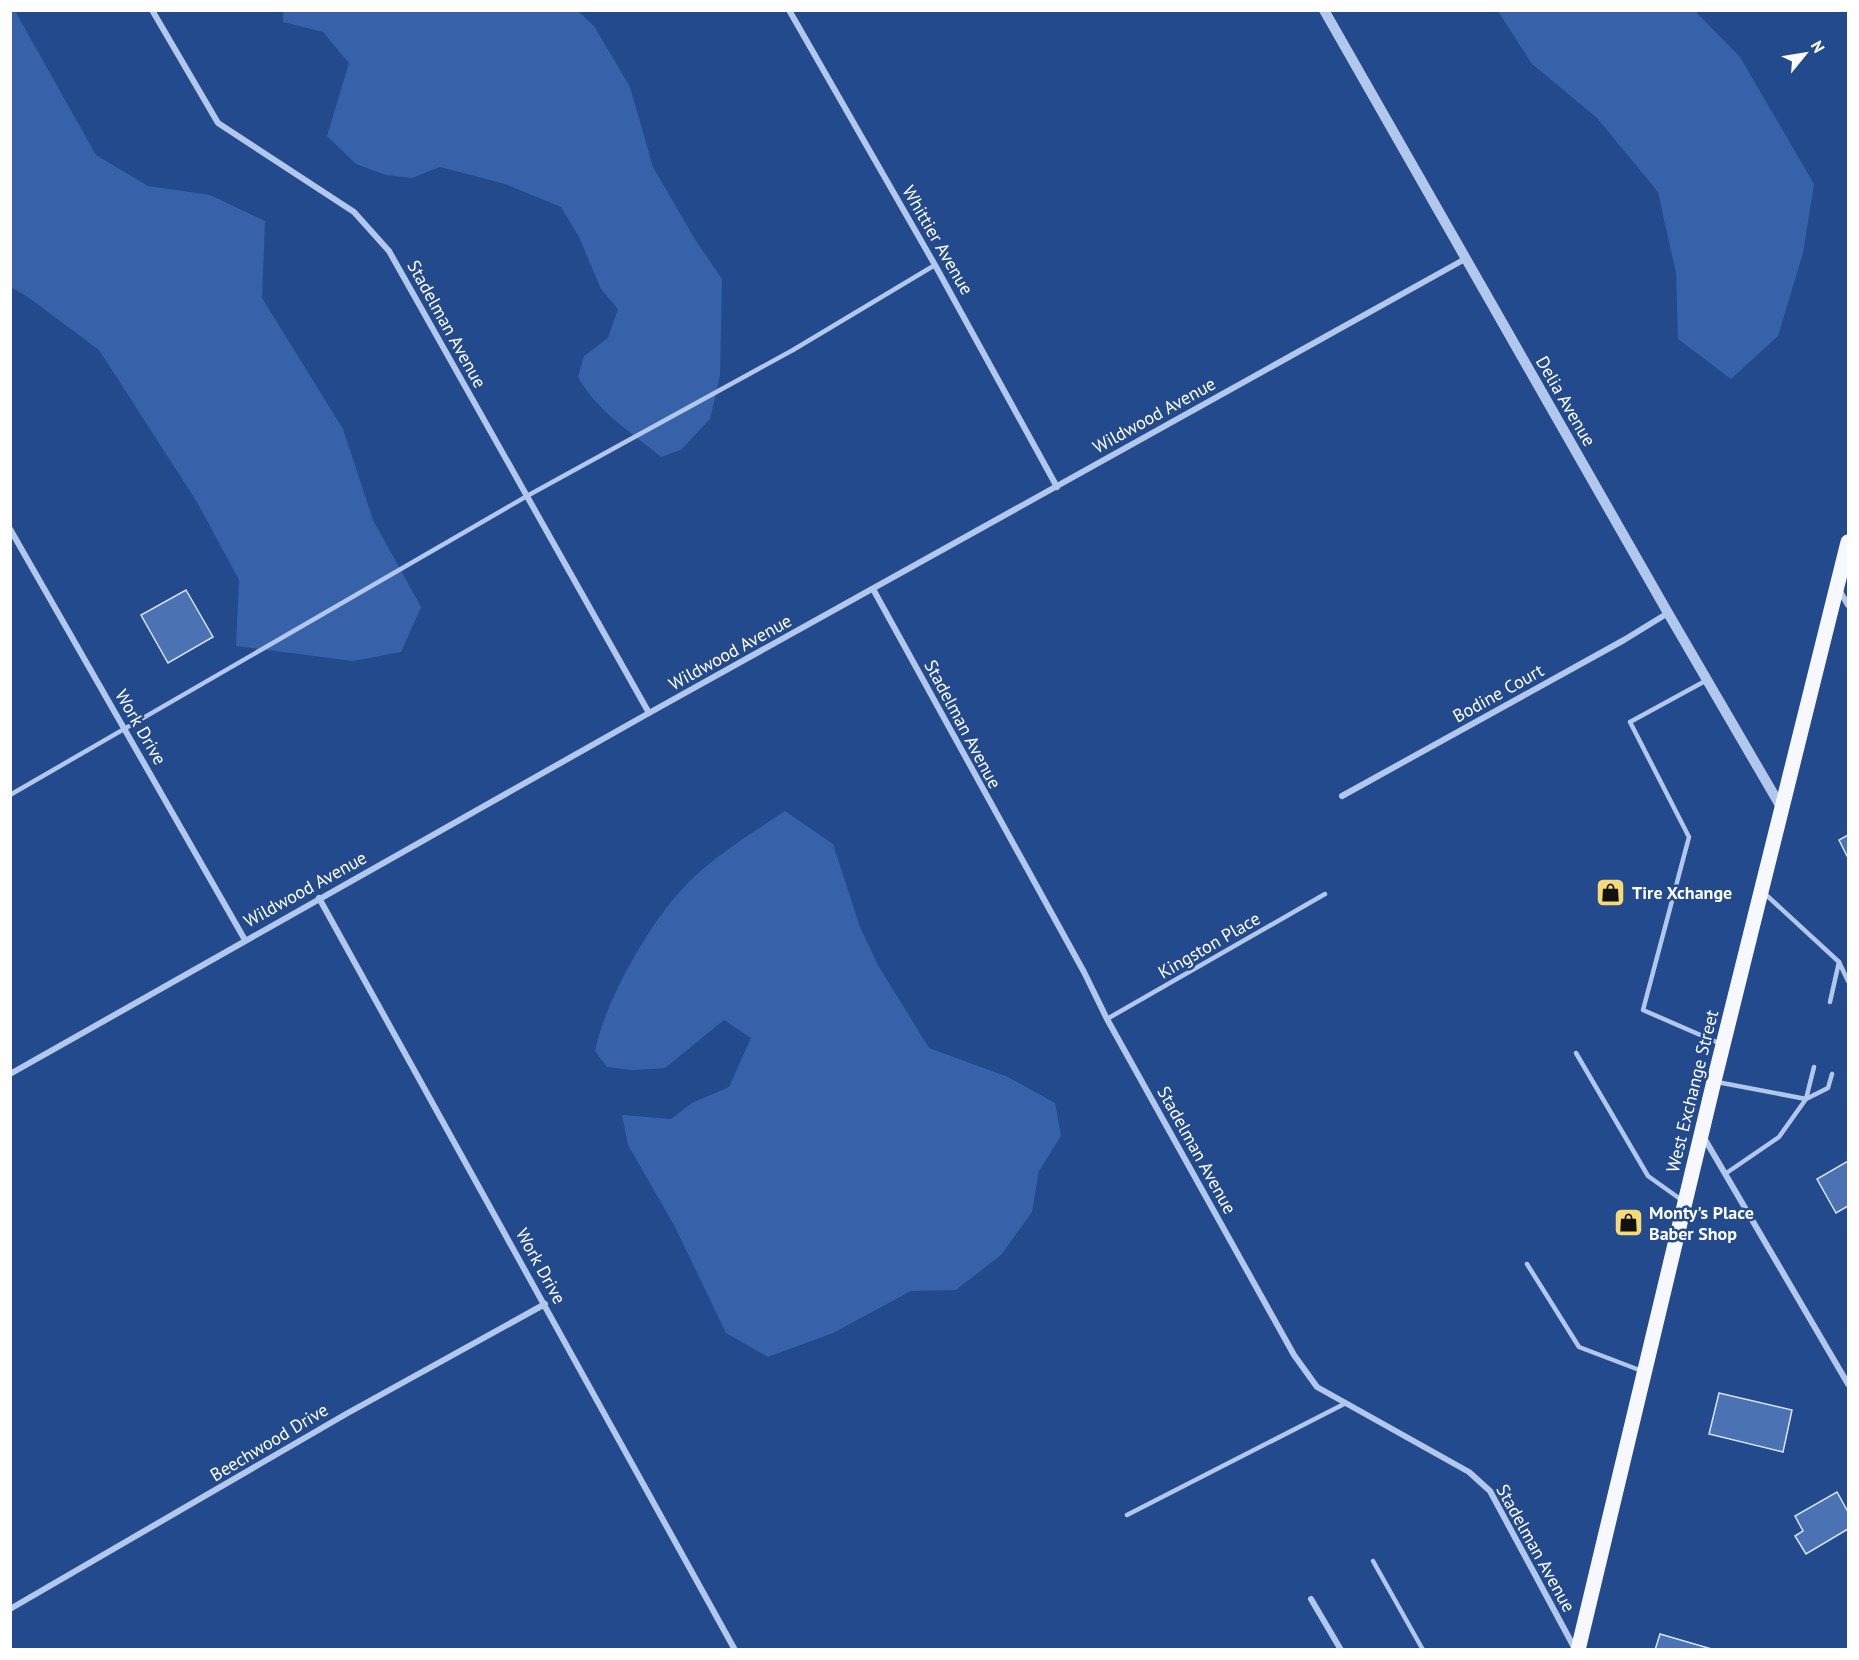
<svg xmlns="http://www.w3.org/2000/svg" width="1859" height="1660" font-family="'PT Sans',sans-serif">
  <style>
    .green { fill: #3762a9 }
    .building { fill: #4b72b3; stroke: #d6e3f8; stroke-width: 1.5 }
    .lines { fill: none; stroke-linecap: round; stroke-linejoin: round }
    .service { stroke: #b1c7eb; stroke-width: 4.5 }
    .minor { stroke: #b1c7eb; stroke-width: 6 }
    .tertiary { stroke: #b1c7eb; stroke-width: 10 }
    .primary { stroke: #f6f8fe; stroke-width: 15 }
    .labels { text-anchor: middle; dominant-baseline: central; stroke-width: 5; stroke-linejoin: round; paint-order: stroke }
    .street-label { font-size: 18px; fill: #fff; stroke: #234a8c }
    .poi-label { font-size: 18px; font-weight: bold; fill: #fff; stroke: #234a8c; text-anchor: start }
  </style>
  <rect width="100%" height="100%" fill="#234a8c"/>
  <!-- green -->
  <g class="green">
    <path d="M283 10H577L594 26 630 87 653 167 696 241 722 279 720 376 710 419 681 450 661 457C632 433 597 411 578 377L584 356 608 338 618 309 601 289 579 237 561 207 505 184 440 167 412 178 386 175 356 164 327 136 349 63 323 32 283 22Z"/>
    <path d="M10 11H15L96 155 148 186 210 195 265 221 262 298 343 429 373 520 421 607 401 652 353 661 236 646 239 580 197 502 99 350 28 297 11 287Z"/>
    <path d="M1498 11H1695L1740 57 1814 184 1803 253 1778 336 1731 379 1678 339 1676 273 1658 192 1597 118 1532 64Z"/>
    <path d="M785 811 833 844 860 927 879 967 929 1048 1008 1077 1055 1103 1061 1136 1039 1171 1032 1212 1001 1255 956 1290 911 1291 833 1333 768 1357 726 1333 675 1227 628 1145 622 1115 671 1119 692 1103 729 1087 751 1038 724 1020 665 1068 633 1070 607 1067 595 1051C604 1005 645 931 677 895 706 860 748 836 785 811Z"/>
  </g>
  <!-- building -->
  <g class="building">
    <path d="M186 590 213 637 168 663 141 615Z"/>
    <path d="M1848 835V858L1839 840Z"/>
    <path d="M1848 1161V1206L1836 1213 1817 1179Z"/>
    <path d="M1719 1393 1792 1410 1783 1452 1709 1434Z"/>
    <path d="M1837 1492 1848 1512V1529L1806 1554 1795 1536 1803 1531 1795 1516Z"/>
    <path d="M1660 1634 1715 1650H1655Z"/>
  </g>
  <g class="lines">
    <!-- service -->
    <g class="service">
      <path d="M1707 680 1630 722 1689 837 1643 1010 1721 1044"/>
      <path d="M10 795 527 496 793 350 935 265"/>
      <path d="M1763 892 1839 962 1830 1002"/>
      <path d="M1839 962 1848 981"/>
      <path d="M1107 1019 1325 894"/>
      <path d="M1576 1053 1648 1176 1683 1201"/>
      <path d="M1717 1082 1806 1099 1814 1067"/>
      <path d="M1725 1174 1779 1137 1806 1099 1828 1088 1832 1074"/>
      <path d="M1527 1264 1579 1347 1642 1371"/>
      <path d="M1127 1515 1346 1403"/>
      <path d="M1373 1561 1423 1650"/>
    </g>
    <!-- minor -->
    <g class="minor">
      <path d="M152 10 218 123 354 212 389 251 649 713"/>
      <path d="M789 10 935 265 1057 487"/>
      <path d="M10 529 245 940"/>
      <path d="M1838 588 1848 605"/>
      <path d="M873 589 1084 972 1107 1019 1294 1355 1317 1387 1469 1472 1490 1491 1575 1649"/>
      <path d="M1342 796 1624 640 1668 613"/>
      <path d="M319 898 735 1650"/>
      <path d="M10 1074 649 713 1465 259"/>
      <path d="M1703 1136 1848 1384"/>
      <path d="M1311 1599 1341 1650"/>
      <path d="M10 1609 346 1414 545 1304"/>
    </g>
    <!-- tertiary -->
    <path class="tertiary" d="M1324 10 1668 613 1781 807"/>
    <!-- primary -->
    <path class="primary" d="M1578 1650 1714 1081 1848 542"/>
  </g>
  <!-- icons -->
  <defs>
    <symbol id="shop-square" viewBox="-11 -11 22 22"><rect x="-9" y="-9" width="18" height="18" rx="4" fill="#f6da74" stroke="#234a8c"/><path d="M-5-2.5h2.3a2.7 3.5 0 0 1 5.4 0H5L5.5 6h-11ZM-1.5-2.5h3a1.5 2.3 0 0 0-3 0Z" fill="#111"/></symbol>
  </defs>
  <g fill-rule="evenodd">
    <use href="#shop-square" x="1594" y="876" width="33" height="33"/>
    <use href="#shop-square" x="1612" y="1206" width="33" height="33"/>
  </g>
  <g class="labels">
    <!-- street labels -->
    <g class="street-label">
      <text transform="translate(938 240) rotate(60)">Whittier Avenue</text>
      <text transform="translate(447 324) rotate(61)">Stadelman Avenue</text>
      <text transform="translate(1566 401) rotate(60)">Delia Avenue</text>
      <text transform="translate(1154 415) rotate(-29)">Wildwood Avenue</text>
      <text transform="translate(730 652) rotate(-29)">Wildwood Avenue</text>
      <text transform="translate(1498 693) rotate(-29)">Bodine Court</text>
      <text transform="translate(963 724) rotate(62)">Stadelman Avenue</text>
      <text transform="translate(141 727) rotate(60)">Work Drive</text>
      <text transform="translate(305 889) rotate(-29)">Wildwood Avenue</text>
      <text transform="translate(1209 945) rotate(-30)">Kingston Place</text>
      <text transform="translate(1692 1091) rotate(-76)">West Exchange Street</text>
      <text transform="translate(1197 1150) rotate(61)">Stadelman Avenue</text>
      <text transform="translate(541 1266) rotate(61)">Work Drive</text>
      <text transform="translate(269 1442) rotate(-31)">Beechwood Drive</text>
      <text transform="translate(1536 1548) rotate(61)">Stadelman Avenue</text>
    </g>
    <!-- poi labels -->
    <g class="poi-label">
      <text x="1632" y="892">Tire Xchange</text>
      <text x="1649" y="1212">Monty's Place<tspan x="1649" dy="21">Baber Shop</tspan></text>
    </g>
  </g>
  <!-- border -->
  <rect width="1859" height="1660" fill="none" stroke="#ffffff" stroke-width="24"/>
  <!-- north arrow -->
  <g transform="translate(1805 54) rotate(60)" stroke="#234a8c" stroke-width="4.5" paint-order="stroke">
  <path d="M0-4.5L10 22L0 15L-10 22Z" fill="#ffffff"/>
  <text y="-9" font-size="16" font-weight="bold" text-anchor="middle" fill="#ffffff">N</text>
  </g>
</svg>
